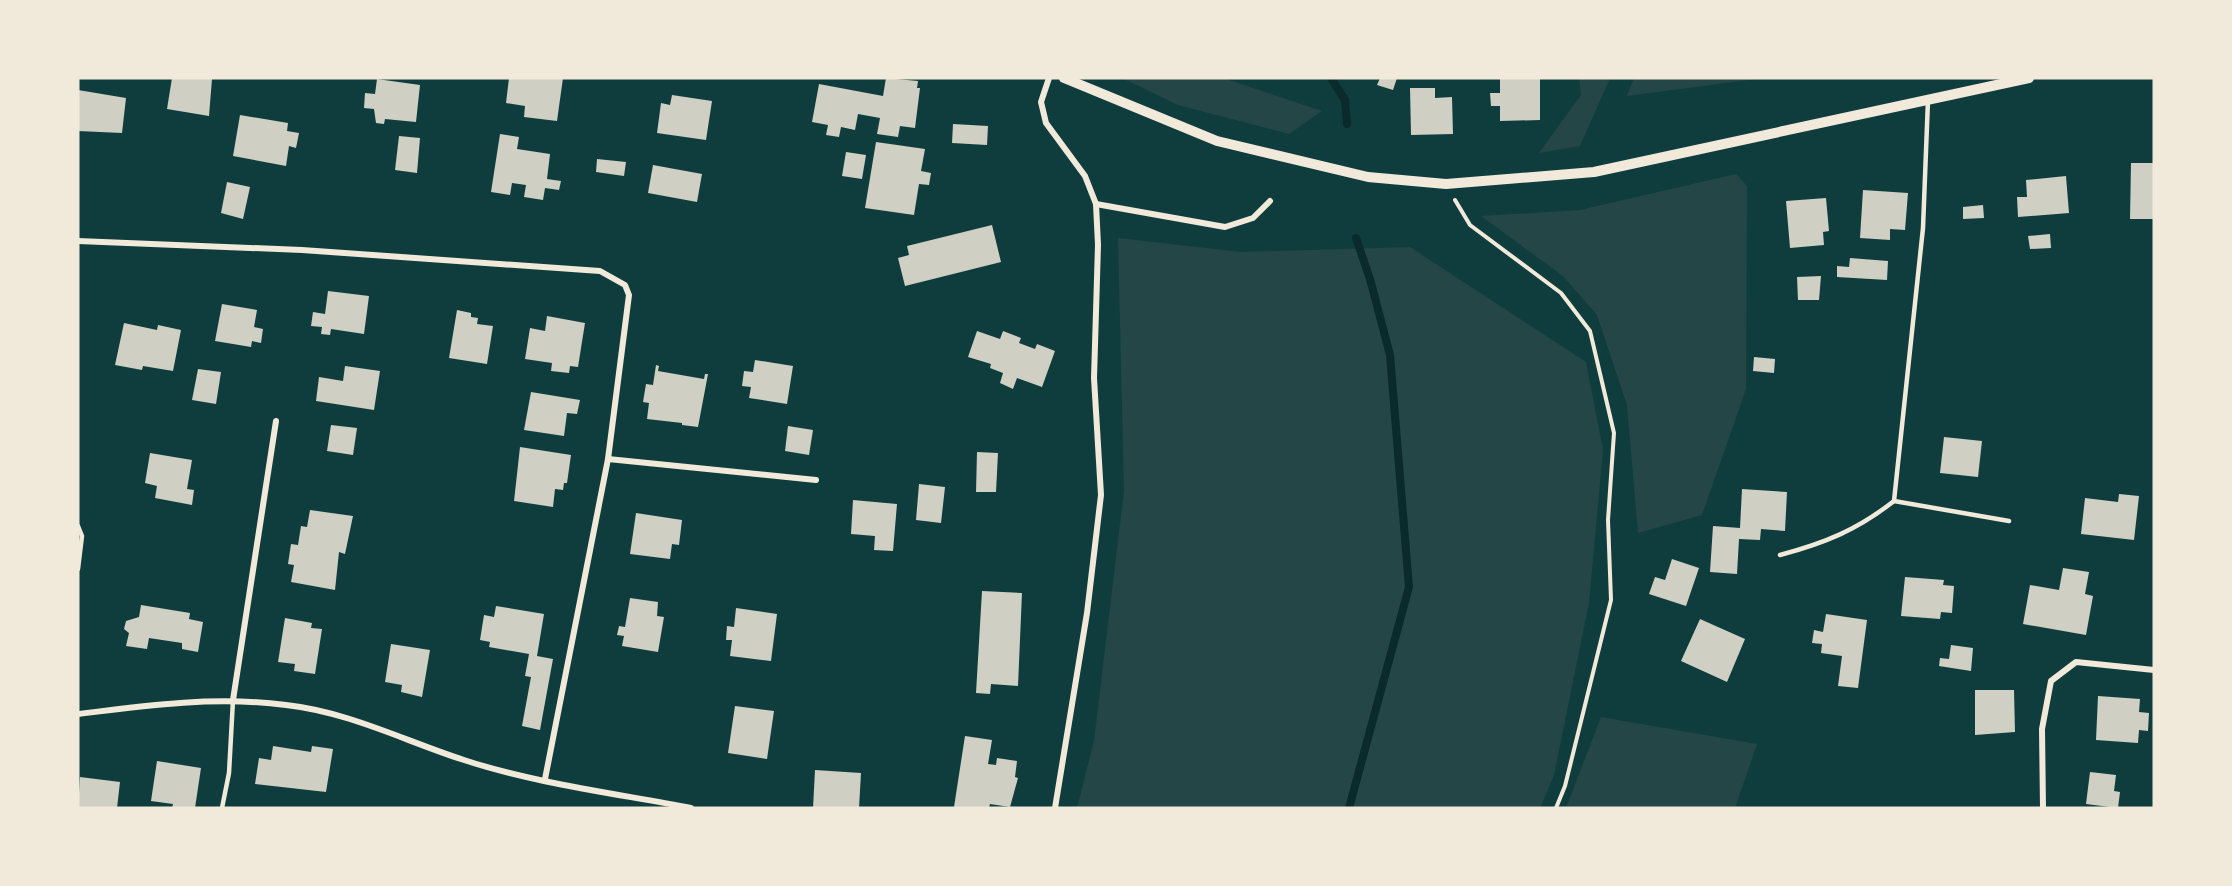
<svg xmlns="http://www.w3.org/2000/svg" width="2232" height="886" font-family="Raleway,sans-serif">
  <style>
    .green { fill: #244646 }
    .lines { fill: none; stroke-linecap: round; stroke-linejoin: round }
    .stream { stroke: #0a2a2b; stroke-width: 8 }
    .building { fill: #cfcfc3 }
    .path { stroke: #f1e9da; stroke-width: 4 }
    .service { stroke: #f1e9da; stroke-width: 4.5 }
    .minor { stroke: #f1e9da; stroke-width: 6 }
    .tertiary { stroke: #f1e9da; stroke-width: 10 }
  </style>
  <rect width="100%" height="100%" fill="#0f3d3e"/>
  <!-- green -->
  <g class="green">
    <path d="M1122 78H1223L1322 111 1289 134 1178 105Z"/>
    <path d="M1579 78H1610L1580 146 1539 153 1581 95Z"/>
    <path d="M1634 78H1763L1627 96Z"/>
    <path d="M1736 174 1747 186 1746 389 1702 515 1638 533 1627 405 1597 315 1563 276 1481 216 1580 210Z"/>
    <path d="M1118 238 1241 252 1410 247 1586 362 1603 450 1589 603 1554 775 1540 808H1077L1094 741 1124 491Z"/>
    <path d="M1601 717 1757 744 1735 808H1566Z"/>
  </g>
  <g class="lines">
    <!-- stream -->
    <g class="stream">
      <path d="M1331 78 1345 100 1347 124"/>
      <path d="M1349 808 1409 587 1390 355 1370 279 1356 238"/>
    </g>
  </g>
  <!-- building -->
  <g class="building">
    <path d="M172 78 212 79 209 116 167 109Z"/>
    <path d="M509 78H563L557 121 524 117 525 106 506 103Z"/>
    <path d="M886 78 918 81 917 88H920L915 128 900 126 898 137 877 134 880 118 858 114 855 130 841 127 839 137 826 135 828 125 812 122 819 84 883 96Z"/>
    <path d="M1380 78H1397L1393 90 1377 85Z"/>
    <path d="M1500 78H1540V120L1500 121V106H1491L1490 93H1500Z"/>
    <path d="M377 79 420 85 416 122 385 119 384 124 376 123 374 109 364 108 365 93 375 94Z"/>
    <path d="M1410 88H1435V98L1452 97 1453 134 1411 135Z"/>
    <path d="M78 90 126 98 122 133 78 131Z"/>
    <path d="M672 95 712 101 706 140 657 133 661 103 670 105Z"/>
    <path d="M240 115 288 123 287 131 299 133 296 148 289 146 286 166 233 156Z"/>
    <path d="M953 124 988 126 987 145 952 143Z"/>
    <path d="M500 134 519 137 517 149 550 154 547 179 561 181 559 190 545 188 543 200 524 197 526 185 512 183 510 195 491 192Z"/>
    <path d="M399 136 420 138 417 173 395 170Z"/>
    <path d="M876 142 925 149 921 171 931 173 929 185 919 184 914 215 865 208Z"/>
    <path d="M846 152 866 155 862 179 842 176Z"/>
    <path d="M597 159 626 162 624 176 596 172Z"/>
    <path d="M2131 163H2154V219H2130Z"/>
    <path d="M653 165 702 174 697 202 648 193Z"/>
    <path d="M2066 176 2069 213 2018 217 2017 197H2027L2026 180Z"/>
    <path d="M227 182 250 187 243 219 221 213Z"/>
    <path d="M1863 190 1908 193 1905 230 1890 229V240L1860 238Z"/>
    <path d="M1826 198 1829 231 1823 232 1824 245 1790 248 1786 201Z"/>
    <path d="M1983 205 1984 218 1963 219V207Z"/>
    <path d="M992 225 1001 262 905 286 898 258 909 255 907 246Z"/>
    <path d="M2050 234 2051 248 2030 249 2028 236Z"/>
    <path d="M1850 258 1888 261 1887 280 1837 277V266L1849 267Z"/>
    <path d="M1821 276 1819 300H1798L1797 277Z"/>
    <path d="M328 291 369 296 364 334 331 329 330 335 321 334 322 327 311 326 313 312 325 314Z"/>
    <path d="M222 304 257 310 254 327 263 329 261 343 252 341 251 347 215 341Z"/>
    <path d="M457 310 471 313V317L478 318 477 324 493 326 487 364 449 358Z"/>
    <path d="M547 316 585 323 578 367 570 366 569 373 551 371 552 363 525 359 530 328 545 331Z"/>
    <path d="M124 323 157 330 158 325 181 330 173 371 143 366 142 370 115 365Z"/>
    <path d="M977 331 1000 339 1003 331 1021 338 1019 343 1035 349 1037 344 1055 351 1042 387 1017 378 1013 389 1000 383 1003 373 990 368 991 364 968 357Z"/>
    <path d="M1754 357 1775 359 1774 373 1753 371Z"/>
    <path d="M755 360 793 366 787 404 749 398 751 387 742 386 744 371 753 372Z"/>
    <path d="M656 365 659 366 658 371 704 379 705 374H708L698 427 682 425V423L647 419 649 403 643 402 646 384 653 385Z"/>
    <path d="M345 366 380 371 374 410 316 401 319 377 343 381Z"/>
    <path d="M198 369 221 372 216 404 192 400Z"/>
    <path d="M531 392 580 400 577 414 567 413 564 436 524 430Z"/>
    <path d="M331 425 357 428 353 455 327 451Z"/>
    <path d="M788 426 813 430 809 455 785 451Z"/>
    <path d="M1944 437 1982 441 1978 477 1940 473Z"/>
    <path d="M520 447 571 455 567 483H564L563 490 555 489 553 507 514 501Z"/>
    <path d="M977 452 998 453 996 492H976Z"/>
    <path d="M150 453 192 460 187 489 194 490 192 505 155 498 157 486 145 483Z"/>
    <path d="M919 484 945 487 941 523 916 520Z"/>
    <path d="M1742 489 1787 492 1785 531 1761 529 1760 540 1739 539 1737 574 1710 572 1713 526 1740 528Z"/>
    <path d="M2119 494 2139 496 2134 540 2081 534 2085 498 2118 502Z"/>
    <path d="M853 500 897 504 893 551 874 550 875 536 851 534Z"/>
    <path d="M310 510 353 516 345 554 339 552 335 590 291 582 294 565 288 564 291 544 298 545 301 526 307 527Z"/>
    <path d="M636 513 682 520 679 545 672 544 670 559 630 554Z"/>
    <path d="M1672 559 1699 568 1686 606 1649 594 1655 577 1665 580Z"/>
    <path d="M2063 568 2089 572 2085 594 2093 596 2086 635 2023 624 2030 585 2059 590Z"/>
    <path d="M1905 577 1944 580 1943 585 1954 586 1952 613 1941 612 1940 619 1901 616Z"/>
    <path d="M982 591 1022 593 1018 686 991 684 990 694 976 693Z"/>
    <path d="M630 598 658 602 657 616 664 617 658 652 622 646 624 636 617 635 619 626 625 627Z"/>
    <path d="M141 605 190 613 189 619 203 622 198 652 182 649V643L149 638 147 649 126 646 129 633 124 629 126 621 139 617Z"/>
    <path d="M496 606 544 614 537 656 553 659 540 730 522 726 531 677 525 676 529 654 489 647 490 642 480 640 484 615 494 617Z"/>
    <path d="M736 608 777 614 771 661 730 656 732 640H726L727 626 734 627Z"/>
    <path d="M1826 614 1867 620 1858 688 1838 686 1842 656 1821 653 1822 644 1812 643 1814 630 1823 632Z"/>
    <path d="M285 618 312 623 311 628 322 629 315 674 294 671 295 664 278 662Z"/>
    <path d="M1700 619 1745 639 1727 682 1681 661Z"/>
    <path d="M391 644 430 650 422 697 401 692 402 685 385 682Z"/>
    <path d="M1951 645 1973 648 1971 671 1939 666 1940 658 1949 659Z"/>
    <path d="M1975 690H2014L2015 732 1975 735Z"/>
    <path d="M2098 696 2140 699 2139 712 2149 713 2148 731 2139 730 2138 743 2096 740Z"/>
    <path d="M735 706 774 711 767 759 728 753Z"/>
    <path d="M965 736 992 740 988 764 996 765 997 758 1017 761 1015 777 1018 778 1010 807 990 804 989 808 954 807Z"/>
    <path d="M273 746 311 752 312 746 333 749 326 792 255 784 259 758 271 760Z"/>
    <path d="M157 761 201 768 195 808H172L173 804 151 801Z"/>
    <path d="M815 770 861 773 859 808H813Z"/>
    <path d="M2090 772 2116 775 2114 791 2120 792 2118 808 2086 804Z"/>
    <path d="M80 777 120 782 117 808H78Z"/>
  </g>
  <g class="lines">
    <!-- path -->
    <path class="path" d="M1455 200 1470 225 1561 293 1590 331 1614 433 1608 520 1611 600 1565 786 1556 808"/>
    <!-- service -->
    <g class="service">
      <path d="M1894 501 2009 521"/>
      <path d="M78 526 82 536 78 569"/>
      <path d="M1780 555C1825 543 1857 530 1894 501L1923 228 1928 100"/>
      <path d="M222 808 229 773 233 700"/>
    </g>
    <!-- minor -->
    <g class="minor">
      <path d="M1049 78 1041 102 1046 123 1085 176 1096 204 1098 245 1094 378 1101 495 1087 613 1055 808"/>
      <path d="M1096 204 1225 227 1253 218 1270 201"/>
      <path d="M78 241 302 250 600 271 625 285 629 295 608 459 545 779"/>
      <path d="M608 459 816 480"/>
      <path d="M233 700 276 421"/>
      <path d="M78 714C148 705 216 696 286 705 349 712 405 741 464 760 533 783 619 794 691 808"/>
      <path d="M2043 808 2042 729 2051 681 2076 662 2154 670"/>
    </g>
    <!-- tertiary -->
    <path class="tertiary" d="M1064 78 1217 141 1368 177 1446 184 1594 172 2029 78"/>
  </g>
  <!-- border -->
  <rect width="2232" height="886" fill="none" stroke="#f1e9da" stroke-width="159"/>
</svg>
